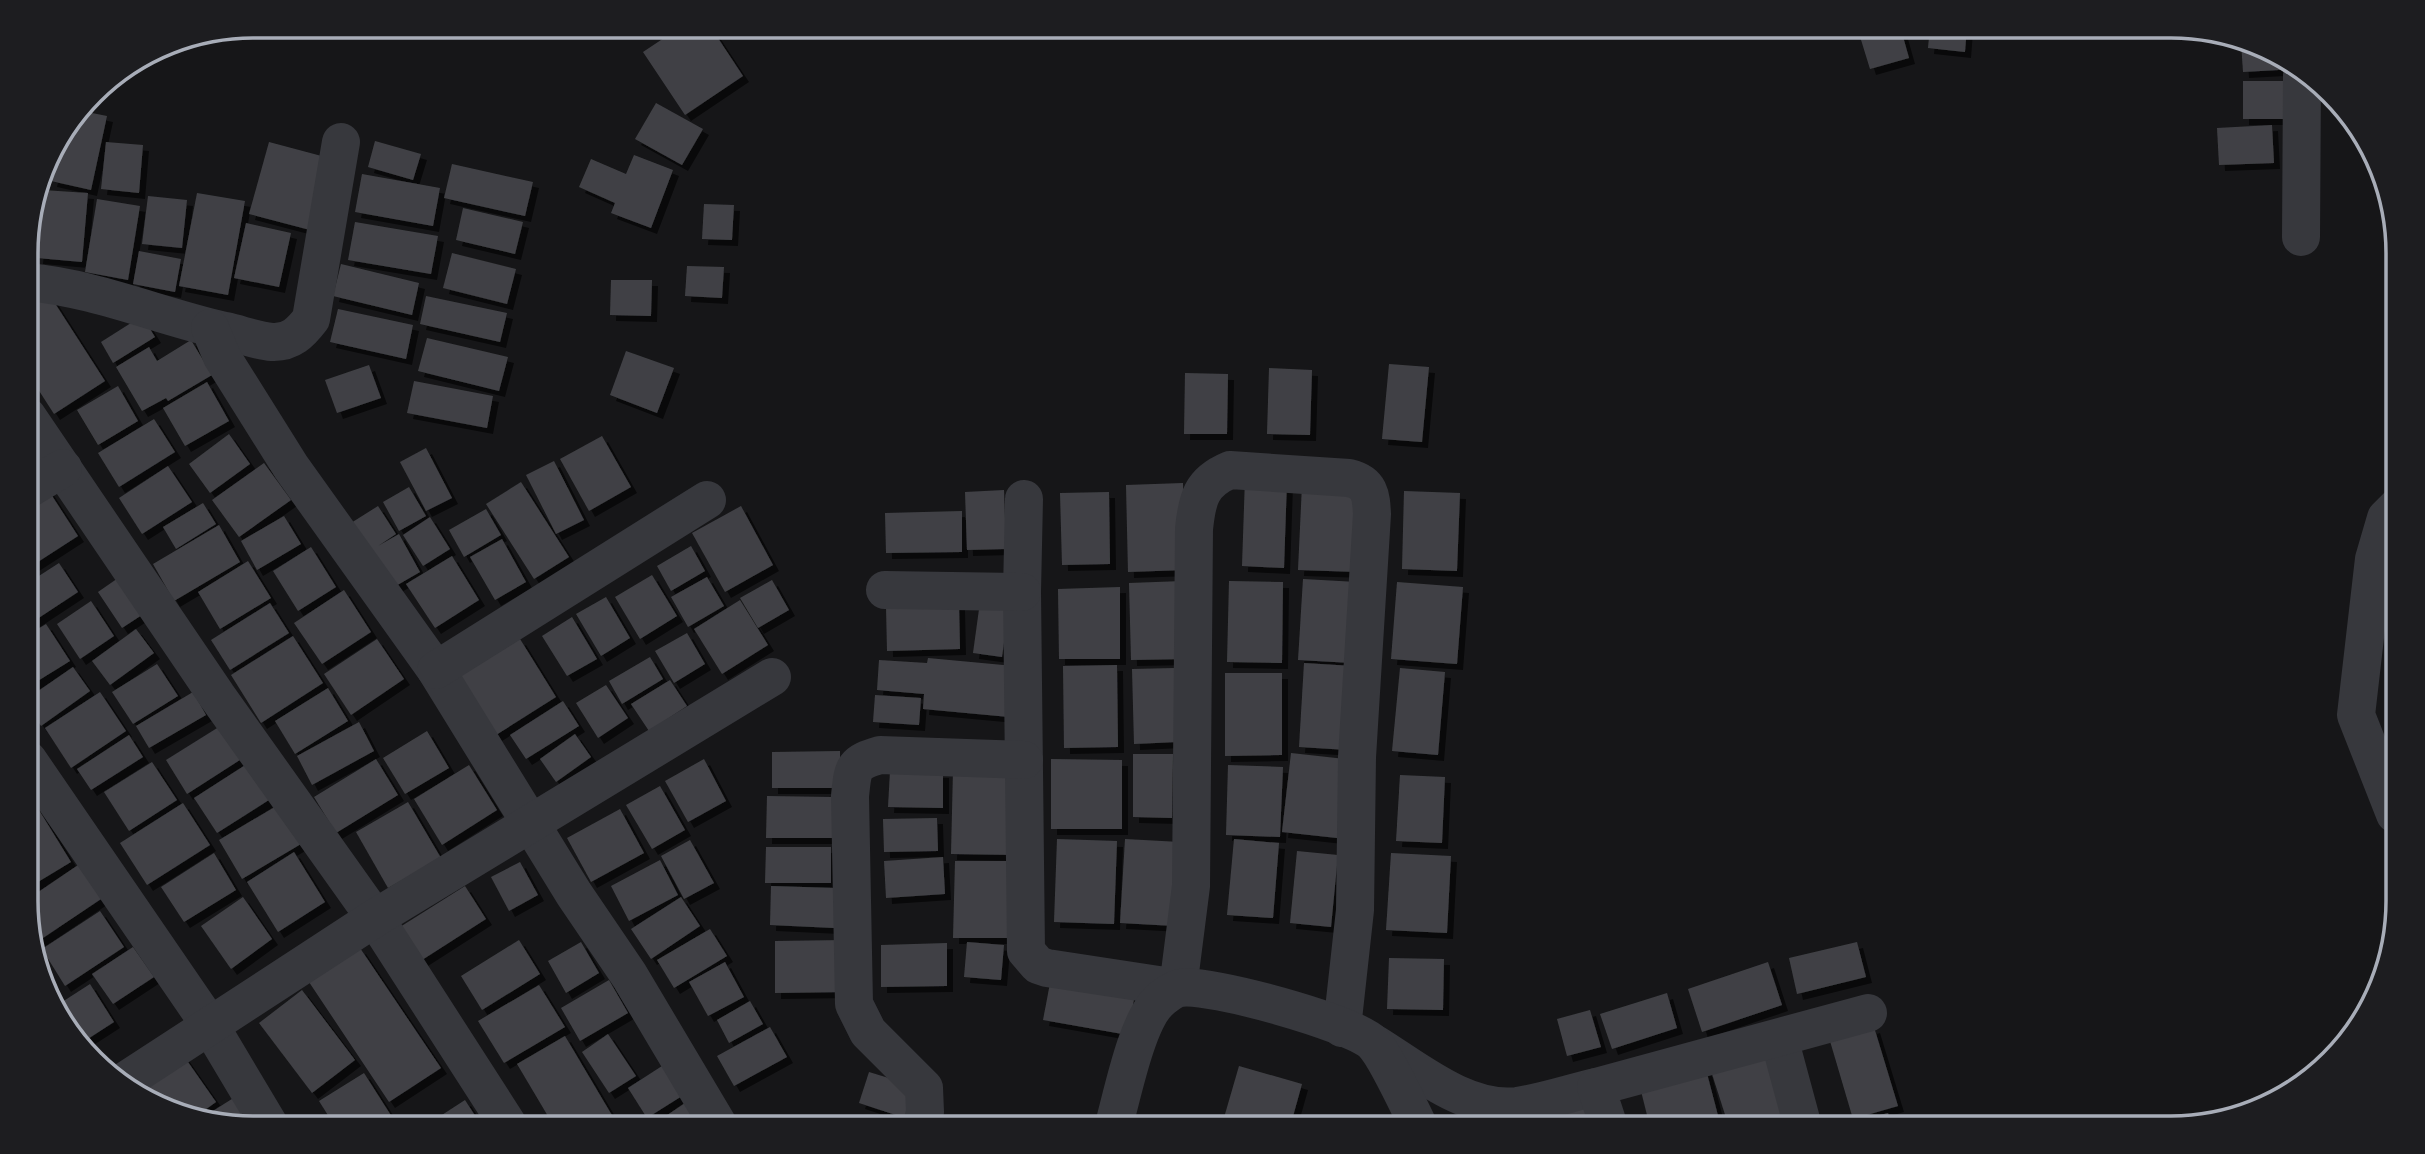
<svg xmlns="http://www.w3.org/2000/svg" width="2425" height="1154" font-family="'Public Sans',sans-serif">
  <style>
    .building { fill: #404145; filter: url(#shadow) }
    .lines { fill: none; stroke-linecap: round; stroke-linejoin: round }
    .minor { stroke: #37383d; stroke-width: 38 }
    .rim { fill: none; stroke: #a8adb8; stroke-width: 3.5 }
  </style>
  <defs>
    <filter id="shadow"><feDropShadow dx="6" dy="6" stdDeviation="0" flood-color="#0009"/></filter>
  </defs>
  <rect width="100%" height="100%" fill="#161618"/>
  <!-- building -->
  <g class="building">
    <path d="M682 26H710L743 76 685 115 643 52Z"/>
    <path d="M1870 26H1900L1909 58 1870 69 1858 30Z"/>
    <path d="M1930 26H1967L1965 52 1928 48Z"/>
    <path d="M2241 42 2271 50 2295 69 2243 72Z"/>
    <rect x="2243" y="81" width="48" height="38"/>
    <path d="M656 103 703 129 682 165 635 139Z"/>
    <path d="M82 111 107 116 91 190 51 181 60 140Z"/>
    <path d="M2272 125 2274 163 2219 165 2217 128Z"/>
    <path d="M375 141 421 154 413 180 368 167Z"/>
    <path d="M106 142 143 145 139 193 101 189Z"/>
    <path d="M269 142 329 158 310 230 249 214Z"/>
    <path d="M634 155 673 170 651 228 611 213 615 203 579 187 591 159 626 174Z"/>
    <path d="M452 164 533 182 525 216 444 198Z"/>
    <path d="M362 174 440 188 433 226 355 212Z"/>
    <path d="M43 190 88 193 82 262 37 258Z"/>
    <path d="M197 193 245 201 228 295 179 286Z"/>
    <path d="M148 196 187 200 182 248 142 244Z"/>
    <path d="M97 199 140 206 128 280 85 272Z"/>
    <path d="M704 204 734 205 732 240 702 239Z"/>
    <path d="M463 208 523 222 515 254 456 240Z"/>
    <path d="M355 222 438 236 431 274 348 260Z"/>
    <path d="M246 223 291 233 279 287 234 278Z"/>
    <path d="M139 251 181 259 175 292 133 284Z"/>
    <path d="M452 253 516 269 507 304 443 288Z"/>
    <path d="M341 264 419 283 412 315 333 296Z"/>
    <path d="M687 266 724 267 722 298 685 296Z"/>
    <path d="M611 280H652L651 316 610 315Z"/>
    <path d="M49 294 105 381 54 414 27 372V308Z"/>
    <path d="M426 296 507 313 500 342 420 324Z"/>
    <path d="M338 309 413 325 406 359 330 342Z"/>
    <path d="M142 316 155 337 113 363 101 342Z"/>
    <path d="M427 338 508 357 499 391 418 371Z"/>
    <path d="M191 340 212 375 168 401 166 398 142 411 116 367 149 347 157 361Z"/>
    <path d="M626 351 674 368 657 413 610 395Z"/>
    <path d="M1389 364 1429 367 1422 442 1382 439Z"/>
    <path d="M369 365 381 398 337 413 325 380Z"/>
    <path d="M1269 368 1312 370 1310 435 1267 434Z"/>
    <path d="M1185 373 1228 374 1227 434H1184Z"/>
    <path d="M414 381 493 396 487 428 407 413Z"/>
    <path d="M207 382 229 421 185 446 163 408Z"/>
    <path d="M118 386 138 421 98 445 77 410Z"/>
    <path d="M154 419 175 452 119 487 98 453Z"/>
    <path d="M229 434 250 464 210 493 189 464Z"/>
    <path d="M602 436 631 487 589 511 560 459Z"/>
    <path d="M426 448 452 498 426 511 400 462Z"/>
    <path d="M554 461 584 520 556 534 526 475Z"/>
    <path d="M264 463 291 500 239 537 212 500Z"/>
    <path d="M168 466 192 502 142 534 119 498Z"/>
    <path d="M1245 478 1287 480 1284 568 1242 566Z"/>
    <path d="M521 482 569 557 534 579 486 504Z"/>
    <path d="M1183 483 1185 570 1128 572 1126 485Z"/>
    <path d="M1302 485 1362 487 1358 572 1298 570Z"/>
    <path d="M409 487 426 516 399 531 383 502Z"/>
    <path d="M47 488 78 536 27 569V501Z"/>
    <path d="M1004 490 1006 549 967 550 965 492Z"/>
    <path d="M1404 491 1460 493 1457 571 1402 569Z"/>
    <path d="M1109 492 1110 564 1062 565 1060 493Z"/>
    <path d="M203 503 216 524 176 549 163 527Z"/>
    <path d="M378 506 396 534 378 546 399 534 420 572 394 587 351 523Z"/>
    <path d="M741 506 773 565 725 592 692 533Z"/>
    <path d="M486 509 501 535 464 557 449 530Z"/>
    <path d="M962 511V552L886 553 885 513Z"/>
    <path d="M284 516 301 544 257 570 241 541Z"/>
    <path d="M430 517 450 549 423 566 403 535Z"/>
    <path d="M219 525 240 562 174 601 153 564Z"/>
    <path d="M502 539 526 582 495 600 470 557Z"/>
    <path d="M691 546 705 571 671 591 657 566Z"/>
    <path d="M311 547 336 587 298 611 273 571Z"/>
    <path d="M452 556 479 600 435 628 406 584Z"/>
    <path d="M248 561 271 598 220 629 198 592Z"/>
    <path d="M59 563 78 592 28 625V583Z"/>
    <path d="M652 575 677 616 640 639 615 597Z"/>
    <path d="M121 576 145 613 122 628 98 592Z"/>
    <path d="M707 577 724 606 688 627 671 597Z"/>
    <path d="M1303 579 1357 582 1352 663 1298 660Z"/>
    <path d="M772 580 789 610 758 628 740 598Z"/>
    <path d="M1183 581 1186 659 1131 660 1129 583Z"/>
    <path d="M1229 581 1283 582 1282 663 1227 662Z"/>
    <path d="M1397 582 1463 587 1457 664 1391 659Z"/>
    <path d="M1120 587V659H1059L1058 589Z"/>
    <path d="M344 590 371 632 322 664 294 623Z"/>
    <path d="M606 597 630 638 601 656 576 614Z"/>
    <path d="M740 600 768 645 722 674 694 629Z"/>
    <path d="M91 601 114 636 80 659 57 624Z"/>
    <path d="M980 602 1009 606 1002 657 973 653Z"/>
    <path d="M270 603 289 633 230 670 211 640Z"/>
    <path d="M959 604 960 649 887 651 886 606Z"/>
    <path d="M572 617 597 659 567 676 542 636Z"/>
    <path d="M46 624 70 661 28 687V635Z"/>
    <path d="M136 629 154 653 110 685 92 661Z"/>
    <path d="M687 633 705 664 674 683 655 651Z"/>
    <path d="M293 636 323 683 261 723 231 675Z"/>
    <path d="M377 639 404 679 351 715 324 674Z"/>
    <path d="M520 639 556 697 496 735 460 676Z"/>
    <path d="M650 657 663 679 622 704 609 681Z"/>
    <path d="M928 658 1014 666 1009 717 923 709 924 694 877 690 879 660 927 663Z"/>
    <path d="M1304 663 1353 666 1348 750 1299 747Z"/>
    <path d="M157 664 178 696 133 724 112 692Z"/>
    <path d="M1117 665 1118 747 1064 748 1063 666Z"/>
    <path d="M73 667 90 691 41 726 28 707V698Z"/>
    <path d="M1175 668 1177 742 1134 744 1132 669Z"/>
    <path d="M1400 668 1445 672 1438 755 1392 751Z"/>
    <path d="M1225 673H1282V755L1225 756Z"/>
    <path d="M670 680 687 706 649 731 631 704Z"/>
    <path d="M606 685 628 718 598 738 576 703Z"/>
    <path d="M328 688 348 721 295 754 275 721Z"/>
    <path d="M100 692 126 731 71 768 45 728Z"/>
    <path d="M193 692 206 715 149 748 136 726Z"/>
    <path d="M875 695 921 698 919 725 873 722Z"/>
    <path d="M563 701 579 726 526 759 510 735Z"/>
    <path d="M359 722 374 751 312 785 297 756Z"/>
    <path d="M222 725 243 758 187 794 166 760Z"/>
    <path d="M427 731 449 768 405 794 383 758Z"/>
    <path d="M575 734 591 757 556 782 540 759Z"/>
    <path d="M129 735 143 757 91 790 77 769Z"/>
    <path d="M840 751V788H772V752Z"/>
    <path d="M1291 753 1345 759 1337 838 1282 832Z"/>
    <path d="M1133 754H1173L1172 818 1133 817Z"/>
    <path d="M376 759 398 795 336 833 314 797Z"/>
    <path d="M704 759 726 801 688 822 665 781Z"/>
    <path d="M1051 759 1122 760V829H1051Z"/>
    <path d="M152 762 177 800 129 831 104 792Z"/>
    <path d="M250 762 272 798 217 833 194 798Z"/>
    <path d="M469 765 497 810 442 845 414 799Z"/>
    <path d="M1228 765 1283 767 1280 837 1226 835Z"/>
    <path d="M953 770H1018L1017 855 951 854Z"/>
    <path d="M890 771 943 772V808L888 807Z"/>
    <path d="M1400 775 1445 777 1442 843 1396 841Z"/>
    <path d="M660 786 685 830 652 849 626 805Z"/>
    <path d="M767 796 832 797V838H766Z"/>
    <path d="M34 802 71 862 28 888V805Z"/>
    <path d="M408 802 441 858 388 888 356 832Z"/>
    <path d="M183 803 210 845 147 885 120 843Z"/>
    <path d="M278 805 301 844 242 879 219 840Z"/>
    <path d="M620 809 644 853 591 882 567 838Z"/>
    <path d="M937 818 938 851 884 852 883 819Z"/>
    <path d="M1057 839 1117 841 1114 924 1054 922Z"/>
    <path d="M1125 839 1180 842 1175 926 1120 923Z"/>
    <path d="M1234 839 1279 843 1273 918 1227 915Z"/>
    <path d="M690 840 714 883 684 899 661 856Z"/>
    <path d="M766 847H831V883H765Z"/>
    <path d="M1297 851 1338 855 1331 927 1290 923Z"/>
    <path d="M294 852 325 902 278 932 247 882Z"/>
    <path d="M214 853 236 890 184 922 161 887Z"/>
    <path d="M1391 853 1451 856 1447 933 1386 930Z"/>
    <path d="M943 857 945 894 886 898 884 861Z"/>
    <path d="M660 860 678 895 629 921 611 886Z"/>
    <path d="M84 861 107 895 37 942 28 930V899Z"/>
    <path d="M955 861H1019L1018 938H953Z"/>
    <path d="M520 862 538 895 509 911 491 877Z"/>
    <path d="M465 886 486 919 422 960 400 927Z"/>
    <path d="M771 886 836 888 834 928 770 925Z"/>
    <path d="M243 897 272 939 231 969 201 926Z"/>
    <path d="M681 897 700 926 651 959 631 929Z"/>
    <path d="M100 911 124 947 65 986 42 949Z"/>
    <path d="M710 929 727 956 674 988 657 960Z"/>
    <path d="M519 940 540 974 482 1010 461 976Z"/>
    <path d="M845 940 846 992 775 993V941Z"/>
    <path d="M581 942 599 973 566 993 548 961Z"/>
    <path d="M967 942 1004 945 1001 980 964 977Z"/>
    <path d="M1857 942 1866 977 1797 994 1789 958Z"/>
    <path d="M947 943V986L881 987V945Z"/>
    <path d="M133 947 154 977 113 1004 92 974Z"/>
    <path d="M360 948 441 1068 389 1102 309 982Z"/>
    <path d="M1389 958 1444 959 1443 1010 1387 1009Z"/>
    <path d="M725 962 744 997 708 1016 689 982Z"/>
    <path d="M1768 962 1782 1005 1702 1032 1688 989Z"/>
    <path d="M1051 978 1135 993 1128 1035 1043 1020Z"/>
    <path d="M609 980 628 1013 580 1041 561 1008Z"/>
    <path d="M90 984 114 1022 80 1044 73 1038 59 1004Z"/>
    <path d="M539 985 565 1027 504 1063 478 1021Z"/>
    <path d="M302 990 355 1060 312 1093 259 1023Z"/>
    <path d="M1667 993 1677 1028 1612 1049 1600 1014Z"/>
    <path d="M750 1001 763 1024 729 1043 717 1020Z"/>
    <path d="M1590 1010 1601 1047 1567 1056 1557 1019Z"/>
    <path d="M770 1027 787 1057 734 1086 717 1056Z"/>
    <path d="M1874 1027 1898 1106 1853 1119 1830 1041Z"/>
    <path d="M608 1034 636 1076 609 1093 582 1052Z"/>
    <path d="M565 1036 613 1117 594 1128H555L517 1064Z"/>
    <path d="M181 1052 216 1102 198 1115 155 1105 139 1082Z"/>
    <path d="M1767 1056 1790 1127H1729L1712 1074Z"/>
    <path d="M1704 1062 1721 1127H1650L1638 1079Z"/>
    <path d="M662 1066 682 1096 647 1118 628 1088Z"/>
    <path d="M1239 1066 1302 1084 1290 1127 1221 1128Z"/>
    <path d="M869 1072 918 1087 908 1119 859 1103Z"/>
    <path d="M364 1073 399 1128H336L319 1101Z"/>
    <path d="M235 1097 254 1128 205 1116Z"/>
    <path d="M465 1100 483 1128H431L428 1124Z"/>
    <path d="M688 1101 699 1128H656L654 1124Z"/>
    <path d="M1587 1102 1595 1127H1541L1538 1116Z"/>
    <path d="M1888 1113 1892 1127H1850L1849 1123Z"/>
    <path d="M1530 1114 1533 1127H1482Z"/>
    <path d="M842 1116 893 1126V1128H839Z"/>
  </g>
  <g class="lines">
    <!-- minor -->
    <g class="minor">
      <path d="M2301 237 2302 75"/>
      <path d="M27 282C95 288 159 316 225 331 240 334 257 341 272 342 291 343 301 332 311 319L341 142"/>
      <path d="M210 328 222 357 291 467 436 670 574 894 629 975 720 1128"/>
      <path d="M27 416 217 696 375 918 510 1128"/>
      <path d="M27 490 63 468"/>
      <path d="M1024 499 1022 592 1026 951 1038 965 1047 968 1178 988 1191 886 1194 529C1197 499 1201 482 1230 470L1349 478C1370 483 1371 495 1372 514L1357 757 1355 910 1342 1028"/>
      <path d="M2398 506 2386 518 2374 559 2356 715 2395 814H2399"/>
      <path d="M885 590 1022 592"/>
      <path d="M436 670 707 500"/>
      <path d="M28 760 209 1024 271 1128"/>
      <path d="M1779 1038 1803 1127"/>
      <path d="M1375 1044C1416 1069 1466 1112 1517 1106 1544 1102 1570 1093 1596 1087"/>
      <path d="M125 1081 375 918 772 677"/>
      <path d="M1609 1127 1596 1087 1868 1013"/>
      <path d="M921 1128 925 1112 924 1088 868 1032 854 1004 850 796C853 768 852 763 880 755L1024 760"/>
      <path d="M1113 1128C1122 1097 1136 1024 1158 1002 1162 998 1173 989 1180 988 1209 983 1352 1023 1373 1043 1386 1056 1410 1109 1419 1127"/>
    </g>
  </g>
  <!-- crop -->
  <path d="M0 0H2425V1154H0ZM253 38H2171A215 215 0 0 1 2386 253V901A215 215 0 0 1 2171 1116H253A215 215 0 0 1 38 901V253A215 215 0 0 1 253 38Z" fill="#1d1d20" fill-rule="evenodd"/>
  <path class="rim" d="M253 38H2171A215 215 0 0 1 2386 253V901A215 215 0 0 1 2171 1116H253A215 215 0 0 1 38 901V253A215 215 0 0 1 253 38Z"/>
</svg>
